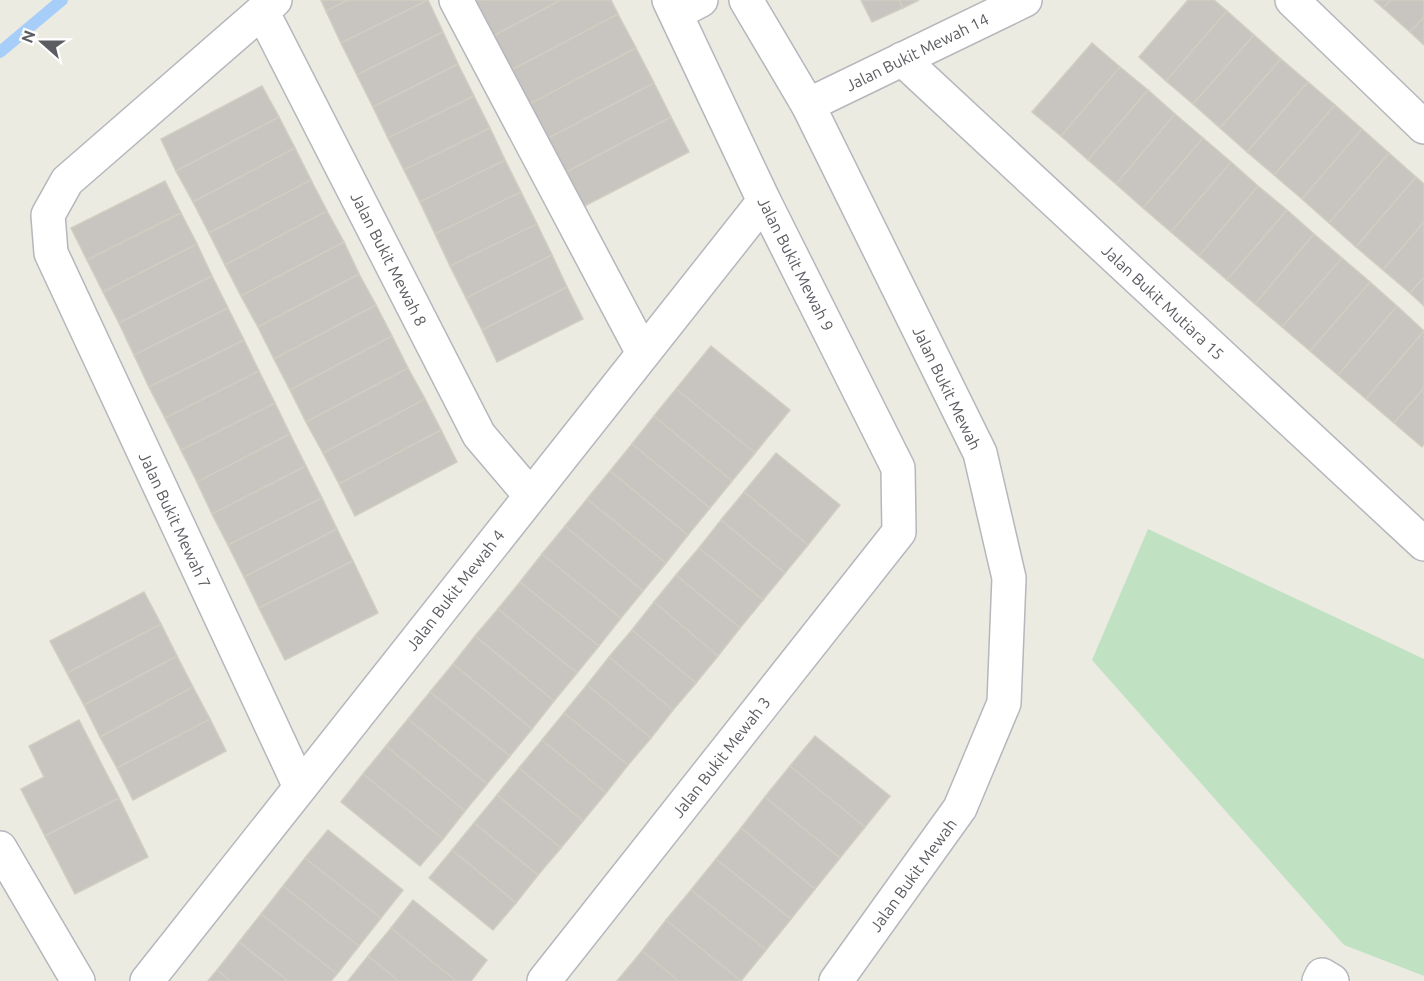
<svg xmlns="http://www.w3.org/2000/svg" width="1424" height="981" font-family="Ubuntu,sans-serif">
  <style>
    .green { fill: #c0e2c3 }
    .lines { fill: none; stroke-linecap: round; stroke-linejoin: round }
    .stream { stroke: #a6cef8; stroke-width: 12 }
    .building { fill: #c8c5c0; stroke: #d0cdc1; stroke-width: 1.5 }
    .minor-casing { stroke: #b5b7bc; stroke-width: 36 }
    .minor { stroke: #fff; stroke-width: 33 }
    .labels { text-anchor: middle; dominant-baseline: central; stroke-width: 6; stroke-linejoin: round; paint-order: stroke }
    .street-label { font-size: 16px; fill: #5b5d62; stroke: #fff }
  </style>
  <rect width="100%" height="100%" fill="#ecebe2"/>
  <!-- green -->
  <path class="green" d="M1148 529 1424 659V976L1344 945 1092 660Z"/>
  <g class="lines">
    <!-- stream -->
    <path class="stream" d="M0 52 62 0"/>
  </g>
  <!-- building -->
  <g class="building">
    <path d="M321 0H348L326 11Z"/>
    <path d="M348 0H428L341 43 326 11Z"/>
    <path d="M428 0 443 32 357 75 341 43Z"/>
    <path d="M477 0H561L484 41 466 6Z"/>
    <path d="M561 0H611L618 14 502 75 484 41Z"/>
    <path d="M861 0H899L903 8 872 22Z"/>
    <path d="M899 0H919L903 8Z"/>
    <path d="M1188 0H1214L1227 11 1166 81 1139 57Z"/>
    <path d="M1374 0H1391L1383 8Z"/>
    <path d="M1391 0H1424V17L1410 32 1383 8Z"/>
    <path d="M1227 11 1254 35 1193 104 1166 81Z"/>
    <path d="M618 14 636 48 520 109 502 75Z"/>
    <path d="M1424 17V45L1410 32Z"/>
    <path d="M443 32 458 64 373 107 357 75Z"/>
    <path d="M1254 35 1281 59 1220 128 1193 104Z"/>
    <path d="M1092 43 1120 67 1061 136 1032 112Z"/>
    <path d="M636 48 654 83 537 144 520 109Z"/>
    <path d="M1281 59 1308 82 1247 152 1220 128Z"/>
    <path d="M458 64 474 96 388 138 373 107Z"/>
    <path d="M1120 67 1148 90 1088 160 1061 136Z"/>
    <path d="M1308 82 1335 105 1274 175 1247 152Z"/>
    <path d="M654 83 671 117 555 178 537 144Z"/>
    <path d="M262 86 279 117 176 171 161 139Z"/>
    <path d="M1148 90 1175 114 1116 184 1088 160Z"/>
    <path d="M474 96 490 128 404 170 388 138Z"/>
    <path d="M1335 105 1362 129 1302 199 1274 175Z"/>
    <path d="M1175 114 1203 138 1143 208 1116 184Z"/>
    <path d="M279 117 295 148 193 202 176 171Z"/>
    <path d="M671 117 689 152 573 212 555 178Z"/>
    <path d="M490 128 505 160 420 202 404 170Z"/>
    <path d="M1362 129 1389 153 1329 223 1302 199Z"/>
    <path d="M1203 138 1231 162 1171 232 1143 208Z"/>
    <path d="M295 148 311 180 209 233 193 202Z"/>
    <path d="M1389 153 1416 177 1356 247 1329 223Z"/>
    <path d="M505 160 521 192 435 234 420 202Z"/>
    <path d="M1231 162 1258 186 1199 256 1171 232Z"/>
    <path d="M1416 177 1424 184V222L1383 270 1356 247Z"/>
    <path d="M311 180 327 211 225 265 209 233Z"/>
    <path d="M165 181 181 213 87 260 71 228Z"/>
    <path d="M1258 186 1287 210 1227 280 1199 256Z"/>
    <path d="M521 192 537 224 450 266 435 234Z"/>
    <path d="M1287 210 1314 234 1255 304 1227 280Z"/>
    <path d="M327 211 344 242 241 296 225 265Z"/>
    <path d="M181 213 197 244 103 292 87 260Z"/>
    <path d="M1424 222V277L1410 293 1383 270Z"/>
    <path d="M537 224 552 255 466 298 450 266Z"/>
    <path d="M1314 234 1342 258 1282 327 1255 304Z"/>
    <path d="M344 242 359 274 258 327 241 296Z"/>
    <path d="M197 244 212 276 119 323 103 292Z"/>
    <path d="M552 255 567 287 482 330 466 298Z"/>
    <path d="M1342 258 1370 282 1310 351 1282 327Z"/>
    <path d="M359 274 376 305 274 359 258 327Z"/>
    <path d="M212 276 228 308 134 355 119 323Z"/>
    <path d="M1424 277V306L1410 293Z"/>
    <path d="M1370 282 1397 306 1338 375 1310 351Z"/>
    <path d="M567 287 583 319 497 362 482 330Z"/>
    <path d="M376 305 392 336 290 390 274 359Z"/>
    <path d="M1397 306 1424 331 1366 399 1338 375Z"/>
    <path d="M228 308 244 340 149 387 134 355Z"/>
    <path d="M1424 331V388L1394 423 1366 399Z"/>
    <path d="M392 336 408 368 306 422 290 390Z"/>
    <path d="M244 340 259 371 165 418 149 387Z"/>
    <path d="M711 346 790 410 755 453 676 389Z"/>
    <path d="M408 368 425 399 323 453 306 422Z"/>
    <path d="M259 371 275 403 181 450 165 418Z"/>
    <path d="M1424 388V444L1422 447 1394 423Z"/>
    <path d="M676 389 755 453 732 481 654 416Z"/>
    <path d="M425 399 441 430 339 484 323 453Z"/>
    <path d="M275 403 290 434 197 482 181 450Z"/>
    <path d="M654 416 732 481 710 508 632 444Z"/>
    <path d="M441 430 457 462 355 516 339 484Z"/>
    <path d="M290 434 306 466 212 514 197 482Z"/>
    <path d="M632 444 710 508 688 535 610 471Z"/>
    <path d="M776 453 840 505 808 545 744 492Z"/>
    <path d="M306 466 322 498 228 545 212 514Z"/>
    <path d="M610 471 688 535 666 563 587 499Z"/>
    <path d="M744 492 808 545 785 573 721 520Z"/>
    <path d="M322 498 337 529 244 577 228 545Z"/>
    <path d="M587 499 666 563 643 591 565 526Z"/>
    <path d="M721 520 785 573 763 600 699 548Z"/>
    <path d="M565 526 643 591 621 618 542 554Z"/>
    <path d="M337 529 353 561 259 608 244 577Z"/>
    <path d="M699 548 763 600 740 628 676 575Z"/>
    <path d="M542 554 621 618 599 646 520 582Z"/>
    <path d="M353 561 378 613 285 660 259 608Z"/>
    <path d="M676 575 740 628 718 656 654 602Z"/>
    <path d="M520 582 599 646 577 673 498 609Z"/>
    <path d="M144 592 161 624 67 673 50 641Z"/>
    <path d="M654 602 718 656 696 683 632 630Z"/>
    <path d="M498 609 577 673 554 701 475 636Z"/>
    <path d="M161 624 177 656 84 705 67 673Z"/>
    <path d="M632 630 696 683 673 710 609 657Z"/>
    <path d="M475 636 554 701 532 729 453 664Z"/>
    <path d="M177 656 193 687 100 737 84 705Z"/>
    <path d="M609 657 673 710 651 738 587 685Z"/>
    <path d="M453 664 532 729 510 756 430 692Z"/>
    <path d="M587 685 651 738 628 765 564 713Z"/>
    <path d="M193 687 210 719 117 768 100 737Z"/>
    <path d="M430 692 510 756 487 784 408 719Z"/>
    <path d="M564 713 628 765 606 793 542 740Z"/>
    <path d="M210 719 226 751 133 800 117 768Z"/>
    <path d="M408 719 487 784 465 811 386 746Z"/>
    <path d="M79 720 119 798 45 836 21 789 44 777 29 746Z"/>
    <path d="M815 736 890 796 865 827 790 766Z"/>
    <path d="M542 740 606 793 583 821 519 768Z"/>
    <path d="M386 746 465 811 443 839 363 774Z"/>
    <path d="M790 766 865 827 840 858 765 797Z"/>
    <path d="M519 768 583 821 561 848 497 795Z"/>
    <path d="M363 774 443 839 420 866 341 802Z"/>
    <path d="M497 795 561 848 538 875 474 823Z"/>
    <path d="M765 797 840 858 815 889 741 828Z"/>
    <path d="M119 798 148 857 75 894 45 836Z"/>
    <path d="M474 823 538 875 516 903 452 850Z"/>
    <path d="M741 828 815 889 791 919 716 859Z"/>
    <path d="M328 830 403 890 381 918 305 858Z"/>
    <path d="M452 850 516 903 493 930 429 878Z"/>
    <path d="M305 858 381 918 359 946 283 886Z"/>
    <path d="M716 859 791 919 766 950 691 890Z"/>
    <path d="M283 886 359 946 337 974 261 914Z"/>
    <path d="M691 890 766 950 741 981 666 920Z"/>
    <path d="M413 900 487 960 471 981H456L391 928Z"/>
    <path d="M261 914 337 974 331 981H288L239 942Z"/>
    <path d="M666 920 741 981H679L642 951Z"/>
    <path d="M391 928 456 981H399L368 956Z"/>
    <path d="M239 942 288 981H231L217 970Z"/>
    <path d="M642 951 679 981H617Z"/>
    <path d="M368 956 399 981H348Z"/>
    <path d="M217 970 231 981H208Z"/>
  </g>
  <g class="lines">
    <defs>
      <g id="minor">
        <path d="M275 0 67 181 48 215 51 253 300 787"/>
        <path d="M456 0 643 353"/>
        <path d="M746 0 808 105 980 453 1009 578 1004 703 960 808 836 981"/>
        <path d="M1292 0 1424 127"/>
        <path d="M263 13 479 435 530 495"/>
        <path d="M676 13 701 0"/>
        <path d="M902 59 1424 544"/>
        <path d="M808 105 1025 0"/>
        <path d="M0 848 78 981"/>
        <path d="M147 981 764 201"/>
        <path d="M544 981 899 532 898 468 764 201 669 0"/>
        <path d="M1319 981 1322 975 1332 981"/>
      </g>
    </defs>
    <!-- minor casing -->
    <use href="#minor" class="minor-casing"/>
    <!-- minor -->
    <use href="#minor" class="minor"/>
  </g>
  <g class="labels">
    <!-- street labels -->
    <g class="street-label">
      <text transform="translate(917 52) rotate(-26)">Jalan Bukit Mewah 14</text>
      <text transform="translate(389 259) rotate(63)">Jalan Bukit Mewah 8</text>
      <text transform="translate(796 264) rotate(63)">Jalan Bukit Mewah 9</text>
      <text transform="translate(1163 302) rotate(43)">Jalan Bukit Mutiara 15</text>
      <text transform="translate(947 388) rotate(64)">Jalan Bukit Mewah</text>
      <text transform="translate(175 520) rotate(65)">Jalan Bukit Mewah 7</text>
      <text transform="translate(455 590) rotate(-52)">Jalan Bukit Mewah 4</text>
      <text transform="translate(721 757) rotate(-52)">Jalan Bukit Mewah 3</text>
      <text transform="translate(913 875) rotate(-54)">Jalan Bukit Mewah</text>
    </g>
  </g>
  <!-- north arrow -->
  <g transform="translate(42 42) rotate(291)" stroke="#ffffff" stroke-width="4.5" paint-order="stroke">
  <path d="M0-4.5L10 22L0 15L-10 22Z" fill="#5b5d62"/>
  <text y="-9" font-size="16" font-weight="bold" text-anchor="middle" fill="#5b5d62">N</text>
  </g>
</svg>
